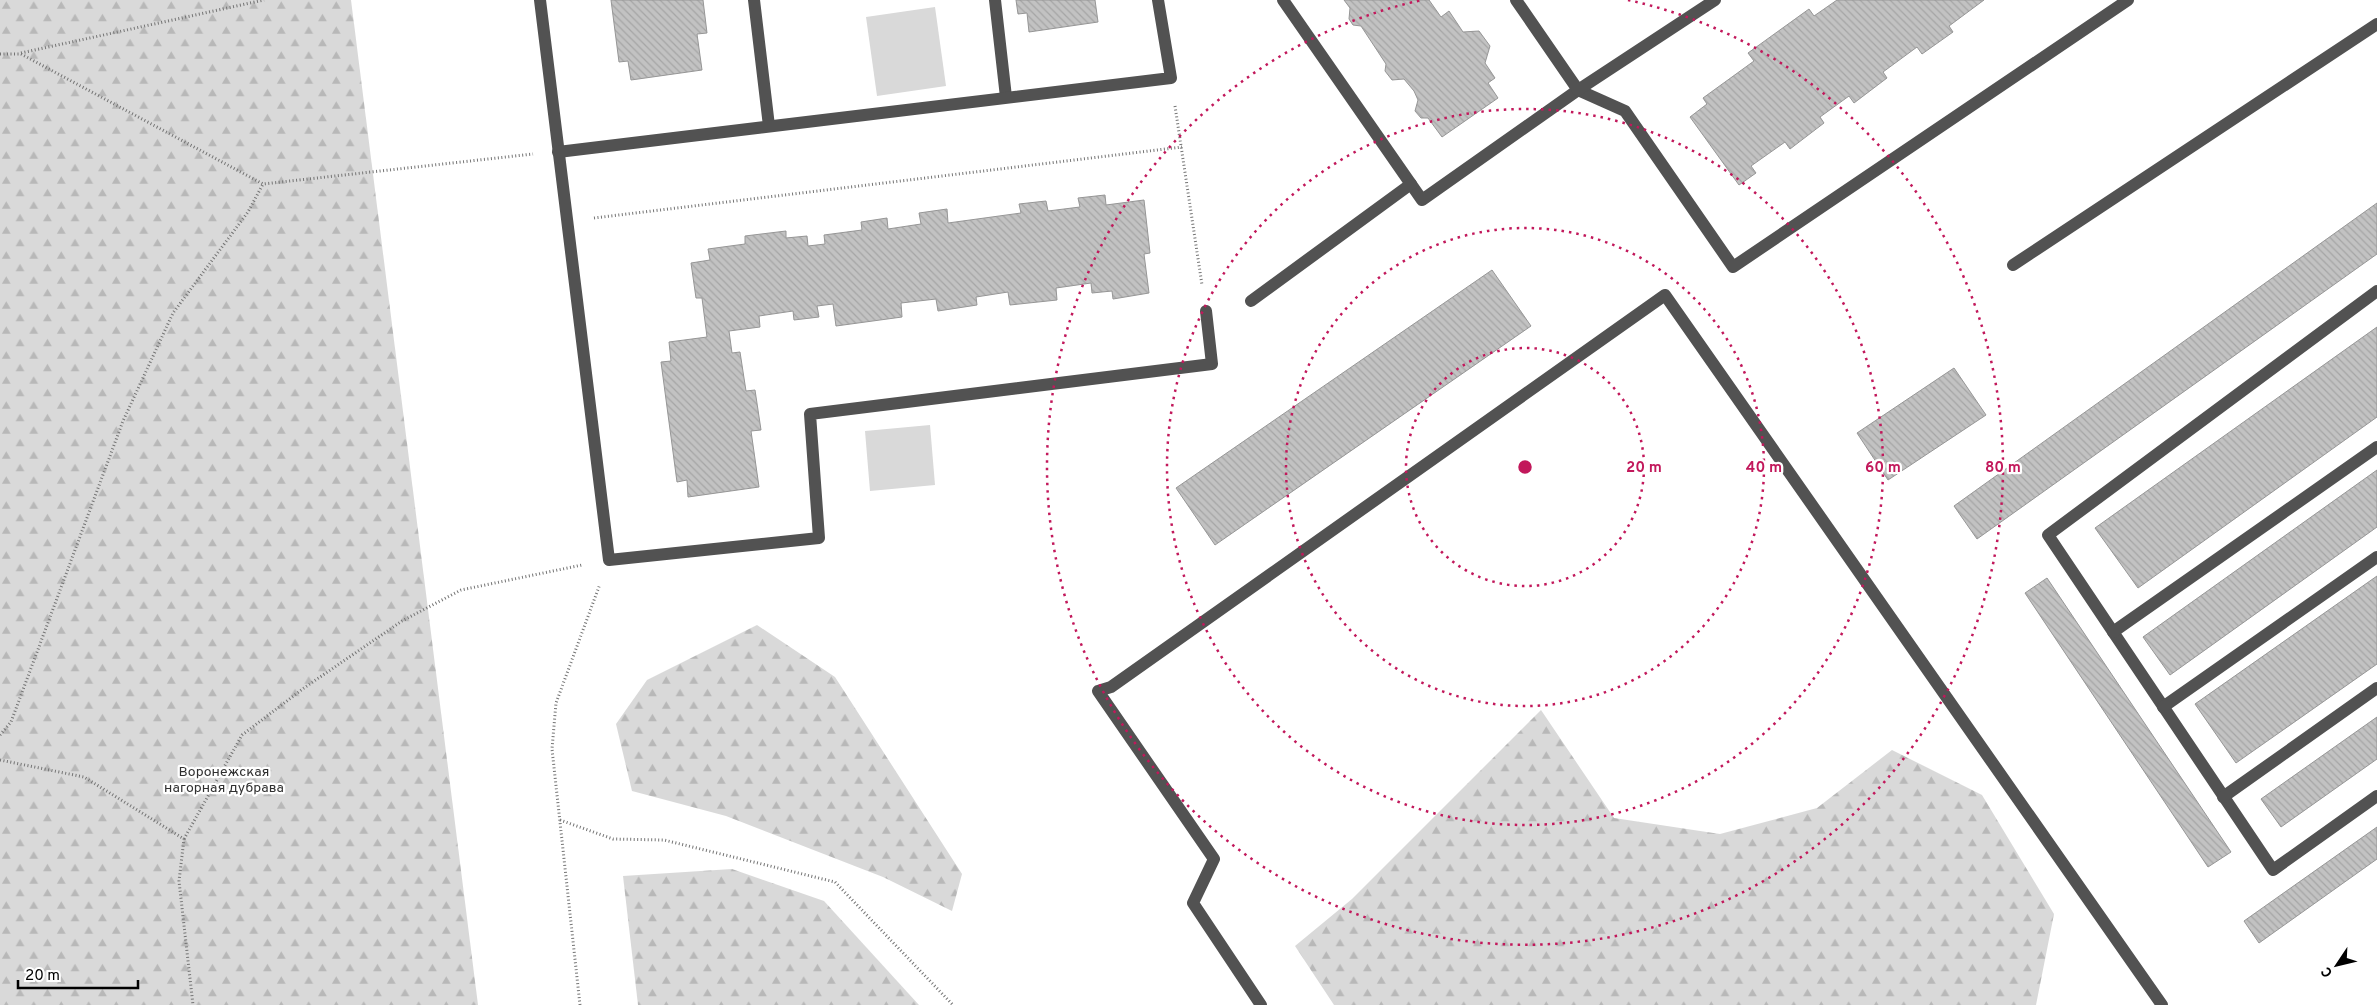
<svg xmlns="http://www.w3.org/2000/svg" width="2377" height="1005" font-family="Overpass,sans-serif">
  <style>
    .green { fill: #d9d9d9 }
    .forest { fill: url(#forest-firs) }
    .building { fill: url(#building-back-hatch); stroke: #969696 }
    .lines { fill: none; stroke-linecap: round; stroke-linejoin: round }
    .path { stroke: #747474; stroke-width: 3; stroke-dasharray: 1 2.5; stroke-linecap: butt }
    .minor { stroke: #525252; stroke-width: 12 }
    .ring { fill: none; stroke: #c2185b; stroke-width: 2.5; stroke-dasharray: 2.5 5 }
    .labels { text-anchor: middle; dominant-baseline: central; stroke-width: 4.5; stroke-linejoin: round; paint-order: stroke }
    .park-label { font-size: 14px; fill: #303030; stroke: #fff }
    .centre { fill: #c2185b; stroke: #fff; stroke-width: 2.5 }
    .ring-label { font-size: 15px; text-anchor: middle; font-weight: bold; fill: #c2185b; stroke: #fff; stroke-width: 4.5; stroke-linejoin: round; paint-order: stroke }
  </style>
  <defs>
    <pattern id="forest-firs" width="22" height="20" patternUnits="userSpaceOnUse" patternTransform="scale(1.25)"><rect width="22" height="20" fill="#d9d9d9"/><path d="M5 1l3.5 6h-7zM16 11l3.5 6h-7z" fill="#b8b8b8"/></pattern>
    <pattern id="building-back-hatch" width="6" height="6" patternUnits="userSpaceOnUse" patternTransform="scale(1.25)"><rect width="6" height="6" fill="#c2c2c2"/><path d="M-1 5l2 2M0 0l6 6M5-1l2 2" fill="none" stroke="#a5a5a5"/></pattern>
  </defs>
  <rect width="100%" height="100%" fill="#fff"/>
  <!-- green -->
  <g class="green">
    <path d="M935 7 946 86 877 96 866 17Z"/>
    <path d="M930 425 935 485 870 491 865 431Z"/>
  </g>
  <!-- forest -->
  <g class="forest">
    <path d="M0 0H351L478 1005H0Z"/>
    <path d="M757 625 835 677 962 874 952 911 883 877 726 816 632 791 616 724 647 680Z"/>
    <path d="M1541 710 1614 818 1720 834 1817 808 1892 750 1982 795 2054 914 2036 1005H1334L1295 946 1352 899Z"/>
    <path d="M732 869 824 901 919 1005H638L623 876Z"/>
  </g>
  <!-- building -->
  <g class="building">
    <path d="M611 0H703L707 33 697 34 702 70 631 80 628 61 619 62Z"/>
    <path d="M1016 0H1095L1098 22 1029 32 1027 13 1018 14Z"/>
    <path d="M1344 0H1429L1441 17 1449 11 1463 32 1479 31 1490 46 1485 63 1495 78 1488 83 1498 98 1442 137 1428 118H1421L1415 111 1418 100 1414 91 1404 79 1392 80 1385 71 1386 64 1361 26 1353 25 1349 19 1350 8Z"/>
    <path d="M1837 0H1984L1949 26 1953 32 1922 54 1917 47 1883 72 1887 78 1854 103 1849 96 1820 117 1824 123 1790 149 1785 142 1751 166 1756 173 1739 185 1690 117 1707 104 1703 98 1754 61 1748 53 1809 9 1814 16Z"/>
    <path d="M1105 195 1106 205 1144 200 1150 253 1144 254 1149 293 1113 299 1112 291 1092 293 1091 283 1056 288 1057 300 1010 305 1008 292 976 297 977 305 938 311 936 299 901 303 902 317 836 326 833 304 817 306 819 317 794 320 793 311 759 316 760 327 729 331 732 353 740 352 746 391 755 390 761 430 751 431 759 487 688 497 687 480 677 482 661 362 671 361 669 342 707 337 702 298H696L691 263 710 260 708 249 745 244V236L786 231V238L807 236 808 246 825 244 824 235 862 230 861 222 887 218 888 229 921 224 919 213 947 209 948 223 1021 213 1019 204 1046 201 1048 211 1080 207 1078 198Z"/>
    <path d="M2377 203V254L1977 539 1954 506Z"/>
    <path d="M1492 270 1531 326 1215 545 1176 488Z"/>
    <path d="M2377 327V417L2138 588 2095 528Z"/>
    <path d="M1954 368 1986 415 1888 480 1857 433Z"/>
    <path d="M2377 470V527L2170 675 2143 637Z"/>
    <path d="M2377 576V664L2236 763 2195 704Z"/>
    <path d="M2047 578 2231 852 2208 867 2025 593Z"/>
    <path d="M2377 717V759L2281 827 2261 799Z"/>
    <path d="M2377 827V859L2259 943 2244 921Z"/>
  </g>
  <g class="lines">
    <!-- path -->
    <g class="path">
      <path d="M21 53 264 0"/>
      <path d="M0 54H21L263 184 533 154"/>
      <path d="M1175 106 1202 285"/>
      <path d="M594 218 1182 147"/>
      <path d="M0 735 11 722 123 421 173 313 248 212 263 184"/>
      <path d="M0 760 84 777 184 839 179 881 193 1005"/>
      <path d="M560 820 613 839 664 840 835 882 953 1005"/>
      <path d="M184 839 242 735 304 688 402 621 461 590 582 565"/>
      <path d="M580 1005 552 749 556 703 600 584"/>
    </g>
    <!-- minor -->
    <g class="minor">
      <path d="M540 0 609 560 819 538 810 414 1212 364 1206 311"/>
      <path d="M754 0 769 126"/>
      <path d="M995 0 1006 97"/>
      <path d="M1283 0 1422 200 1578 90 1625 111 1733 267 2128 0"/>
      <path d="M1516 0 1578 90 1715 0"/>
      <path d="M558 152 1171 78 1158 0"/>
      <path d="M2013 265 2377 24"/>
      <path d="M2377 291 2048 535 2273 870 2377 796"/>
      <path d="M1251 301 1411 184"/>
      <path d="M2113 632 2377 447"/>
      <path d="M2163 707 2377 557"/>
      <path d="M2223 797 2377 688"/>
      <path d="M1261 1005 1193 903 1214 859 1098 691 1111 687 1665 295 2162 1005"/>
    </g>
  </g>
  <!-- distance rings -->
  <g class="ring">
    <circle cx="1525" cy="467" r="119"/>
    <circle cx="1525" cy="467" r="239"/>
    <circle cx="1525" cy="467" r="358"/>
    <path d="M1628 0A478 478 0 1 1 1422 0"/>
  </g>
  <g class="labels">
    <!-- park labels -->
    <g class="park-label">
      <text x="224" y="772">Воронежская<tspan x="224" dy="16">нагорная дубрава</tspan></text>
    </g>
  </g>
  <circle cx="1525" cy="467" r="8" class="centre"/>
  <g class="ring-label">
    <text x="1644" y="472">20 m</text>
    <text x="1764" y="472">40 m</text>
    <text x="1883" y="472">60 m</text>
    <text x="2003" y="472">80 m</text>
  </g>
  <!-- north arrow -->
  <g transform="translate(2337 965) rotate(235)" stroke="#ffffff" stroke-width="4" paint-order="stroke">
  <path d="M0-4L9 19L0 12L-9 19Z" fill="#000000"/>
  <text y="-8" font-size="14" font-weight="bold" text-anchor="middle" fill="#000000">С</text>
  </g>
  <!-- scale -->
  <path d="M18 980v8h120v-8" fill="none" stroke="#000000" stroke-width="2.5"/>
  <text x="25" y="980" font-size="15" fill="#000000" stroke="#ffffff" stroke-width="4" paint-order="stroke">20 m</text>
</svg>
